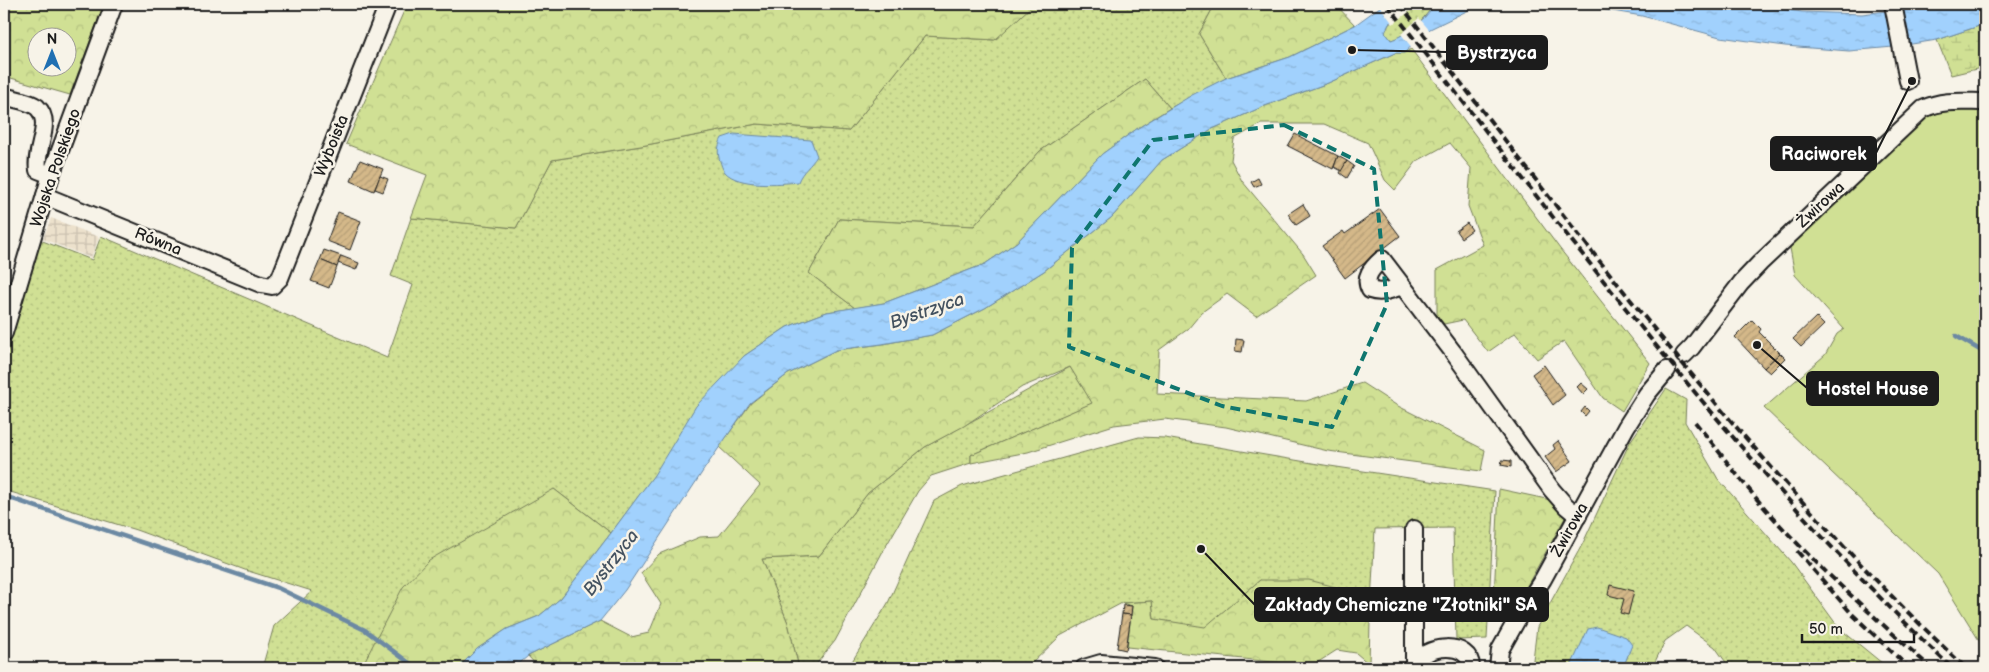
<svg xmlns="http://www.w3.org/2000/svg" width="1989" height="672" font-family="'Balsamiq Sans',sans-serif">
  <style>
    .industrial { fill: url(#industrial-grid) }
    .grass { fill: url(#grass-dots); stroke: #767e58 }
    .forest { fill: url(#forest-crowns); stroke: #767e58; fill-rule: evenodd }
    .wetland { fill: url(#wetland-marsh); stroke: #767e58 }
    .green { fill: #d0e094; stroke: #767e58 }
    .water { fill: url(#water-ripples); stroke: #6c89a3 }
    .pier { fill: #f7f3e8 }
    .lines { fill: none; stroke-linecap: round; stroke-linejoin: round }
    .stream { stroke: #6c89a3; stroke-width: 4.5 }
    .building { fill: url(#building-hatch); stroke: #1c1c1c }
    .minor-casing { stroke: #1c1c1c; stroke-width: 20 }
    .minor { stroke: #f7f3e8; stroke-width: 16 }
    .rail { stroke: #1c1c1c; stroke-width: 4; stroke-dasharray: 8 4; stroke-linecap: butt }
    .marked { fill: none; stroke: #0f766e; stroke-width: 4; stroke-dasharray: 10 6; stroke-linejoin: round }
    .labels { text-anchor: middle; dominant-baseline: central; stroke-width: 5; stroke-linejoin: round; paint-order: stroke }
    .street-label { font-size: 16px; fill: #1c1c1c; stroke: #f7f3e8 }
    .water-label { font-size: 18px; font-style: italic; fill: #445260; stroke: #f7f3e8 }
    .leader { fill: none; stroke: #1c1c1c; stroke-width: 2 }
    .callout-dot { fill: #1c1c1c; stroke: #f7f3e8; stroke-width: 2 }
    .callout { fill: #1c1c1c; stroke: #1c1c1c; stroke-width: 2 }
    .callout-label { font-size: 18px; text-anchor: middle; font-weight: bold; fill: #fff }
  </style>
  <defs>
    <pattern id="industrial-grid" width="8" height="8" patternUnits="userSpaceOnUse" patternTransform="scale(1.25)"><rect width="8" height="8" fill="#ece1cc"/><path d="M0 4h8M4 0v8" fill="none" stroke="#cac0af"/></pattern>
    <pattern id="grass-dots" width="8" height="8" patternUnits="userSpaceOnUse" patternTransform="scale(1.25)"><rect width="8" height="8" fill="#d0e094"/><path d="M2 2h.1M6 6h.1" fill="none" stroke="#b2c07f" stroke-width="1.8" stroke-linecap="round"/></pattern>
    <pattern id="forest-crowns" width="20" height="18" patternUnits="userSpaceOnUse" patternTransform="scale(1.25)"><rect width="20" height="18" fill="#d0e094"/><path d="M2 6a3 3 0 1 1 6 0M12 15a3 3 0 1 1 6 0" fill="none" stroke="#b2c07f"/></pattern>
    <pattern id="wetland-marsh" width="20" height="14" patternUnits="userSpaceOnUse" patternTransform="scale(1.25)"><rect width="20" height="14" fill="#d0e094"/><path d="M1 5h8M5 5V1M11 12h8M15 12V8" fill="none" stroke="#b2c07f"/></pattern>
    <pattern id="water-ripples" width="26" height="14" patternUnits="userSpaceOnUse" patternTransform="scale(1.25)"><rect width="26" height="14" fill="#a1d1fd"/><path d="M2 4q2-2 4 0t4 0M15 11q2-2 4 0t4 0" fill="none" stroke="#8ab3d8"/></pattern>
    <pattern id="building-hatch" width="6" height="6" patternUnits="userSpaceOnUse" patternTransform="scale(1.25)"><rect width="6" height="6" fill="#d4b889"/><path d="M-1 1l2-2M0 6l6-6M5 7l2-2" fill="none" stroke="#b59e76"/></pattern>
  </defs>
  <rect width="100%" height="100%" fill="#f7f3e8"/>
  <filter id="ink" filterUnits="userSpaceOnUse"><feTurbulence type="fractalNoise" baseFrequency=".02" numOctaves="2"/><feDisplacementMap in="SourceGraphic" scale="10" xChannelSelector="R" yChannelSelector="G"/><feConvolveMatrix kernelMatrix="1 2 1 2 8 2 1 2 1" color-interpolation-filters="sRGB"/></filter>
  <g filter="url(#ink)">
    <!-- industrial -->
    <path class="industrial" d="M51 218 99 237 91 258 43 239Z"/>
    <!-- grass -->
    <g class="grass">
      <path d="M1034 4H1215L1199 34 1226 78 1170 108 1145 79 1040 151 974 226 839 219 809 273 855 308 827 312 787 327 744 356 611 533 554 489 361 668H262L274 626 312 591 245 570 136 530 4 490V364L40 240 92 260 101 236 387 358 413 285 391 276 411 218 516 228 552 160 641 146 757 124 849 131 925 36 994 40Z"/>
      <path d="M1415 4H1433C1428 17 1404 37 1391 40L1385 32 1389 24Z"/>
      <path d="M1070 367 1093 403 971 455V463L931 476 918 491 882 553 835 641 813 668H799L788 623 762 559 819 556 868 493 925 447Z"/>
      <path d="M1666 389 1686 400 1685 422 1718 479 1791 562 1839 628 1888 668H1730L1715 647 1686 626 1665 641 1652 668H1532L1537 627 1583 543 1630 442Z"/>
      <path d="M1139 437 1165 438 1330 466 1495 491 1487 639 1456 640 1453 528 1375 529 1370 621H1359L1260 580 1205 628 1154 619 1152 601 1122 603 1060 636 1027 668H848L888 603 934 501 962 486Z"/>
    </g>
    <!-- forest -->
    <g class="forest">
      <path d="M8 4H104L70 95 4 76V17ZM38 38H68V68H38Z"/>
      <path d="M407 4H1034L995 40 925 36 849 131 757 124 641 146 552 160 516 228 411 218 427 175 346 144Z"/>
      <path d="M1215 4H1335L1355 25 1290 57 1226 78 1199 34Z"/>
      <path d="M1411 49 1560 249 1650 363 1622 411 1603 398 1564 341 1537 359 1515 333 1488 352 1463 320 1444 324 1437 315V270L1483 245 1468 206 1471 168 1450 143 1417 161 1395 190 1385 180 1368 143 1324 124H1261L1234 139 1231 160 1242 181 1303 254 1316 275 1256 316 1227 294 1202 312 1188 329 1159 350 1157 394 1306 401 1362 383 1396 405 1485 450 1481 471 1328 451 1226 427 1165 419 1114 425 1028 452 971 463V455L1092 403 1070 367 1022 387 964 426 925 447 868 493 819 556 762 559 788 623 799 668H539L528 656 600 621 631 637 649 633 661 604 641 573 659 554 700 537 719 536 760 485 719 447 751 403 788 374 836 350 883 344 932 335 985 308 1044 271 1112 217 1162 160 1210 130 1262 107 1328 83 1395 53H1404Z"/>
      <path d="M1145 79 1170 108 1138 128 1102 154 1017 242 985 264 884 303 855 308 809 273 839 219 974 226 1040 151Z"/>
      <path d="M554 489 611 533 561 598 539 616 507 629 477 649 458 668H361L403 587 429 560Z"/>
      <path d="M1499 489 1551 500 1566 516 1514 609 1494 598Z"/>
      <path d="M1260 580H1309L1343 589 1359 620 1370 621 1369 664 1356 653 1337 650 1312 666 1127 647 1132 606 1122 603 1152 601 1154 619 1205 627Z"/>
    </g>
    <!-- wetland -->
    <path class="wetland" d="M1985 24V67L1951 75 1937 40Z"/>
    <!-- green -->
    <path class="green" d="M1985 108V650L1938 574 1764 408 1825 355 1837 334 1844 329 1795 275 1790 248 1793 240 1919 122 1941 110Z"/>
    <!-- water -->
    <g class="water">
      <path d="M1384 4H1415L1389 24 1385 32 1391 40C1403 37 1431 16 1433 4H1481L1430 29 1404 53H1395L1328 83 1262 107 1210 130 1162 160 1112 217 1044 271 985 308 932 335 882 344 836 350 788 374 750 403 705 468 625 590 600 621 528 656 514 668H458L477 649 507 629 539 616 561 598 611 533 654 475 696 406 744 356 787 327 827 312 884 303 985 264 1017 242 1102 154 1138 128 1192 95 1226 78 1290 57 1355 25Z"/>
      <path d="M1571 4H1745L1802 12 1862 14 1903 9 1922 4H1985V24L1937 40 1893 47 1849 51 1785 46 1720 37 1642 16Z"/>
      <path d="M734 134 811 140 817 156C811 166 802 171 798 182 780 184 738 187 725 172 722 169 721 164 720 161 717 153 718 145 722 138Z"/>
      <path d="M1597 627 1626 637 1632 645 1623 668H1570L1588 629Z"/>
    </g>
    <!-- pier -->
    <g class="pier">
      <path d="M1380 4H1409L1413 9 1393 24 1379 5Z"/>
      <path d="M1419 18 1431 32 1413 49 1401 34Z"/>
    </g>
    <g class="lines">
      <!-- stream -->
      <g class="stream">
        <path d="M1956 336 1985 353"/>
        <path d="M4 496 278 588 365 630 416 668"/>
      </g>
    </g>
    <!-- building -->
    <g class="building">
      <path d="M1295 134 1338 156 1333 169 1288 146Z"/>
      <path d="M1338 156 1347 161 1342 171 1334 167Z"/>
      <path d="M360 160 383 169 374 191 351 181Z"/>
      <path d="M1347 161 1354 166 1347 178 1340 173Z"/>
      <path d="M380 176 388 179 383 192 375 189Z"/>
      <path d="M1258 178 1261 184 1254 187 1251 182Z"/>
      <path d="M1303 204 1310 216 1296 225 1288 214Z"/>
      <path d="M1380 209 1400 236 1345 278 1322 246 1343 231 1345 234Z"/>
      <path d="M338 212 361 221 350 250 327 241Z"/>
      <path d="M1467 223 1472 230 1461 238 1456 231Z"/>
      <path d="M324 250 341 256 337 267 320 260Z"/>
      <path d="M341 256 359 263 356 270 338 263Z"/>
      <path d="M320 260 337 267 329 288 311 281Z"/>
      <path d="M1816 317 1824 325 1801 347 1793 339Z"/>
      <path d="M1752 320 1761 329 1759 332 1780 353 1764 368 1735 337Z"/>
      <path d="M1236 339 1244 340 1242 352 1235 351Z"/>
      <path d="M1780 353 1785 358 1770 373 1764 368Z"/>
      <path d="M1544 365 1565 395 1553 405 1532 374Z"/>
      <path d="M1581 383 1588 389 1583 394 1577 387Z"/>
      <path d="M1585 407 1589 411 1585 416 1581 412Z"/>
      <path d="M1558 441 1572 461 1556 472 1545 457 1555 449 1553 445Z"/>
      <path d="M1502 460 1511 461V467L1501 465Z"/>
      <path d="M1610 585 1634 591 1628 615 1620 613 1624 599 1608 595Z"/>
      <path d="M1123 605 1132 606 1131 615 1122 614Z"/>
      <path d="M1122 614 1131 615 1126 650 1117 648Z"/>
    </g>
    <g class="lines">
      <defs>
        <g id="minor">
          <path d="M1893 4 1908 81"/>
          <path d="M4 96C13 99 29 101 37 107 54 123 34 149 38 170L51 175"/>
          <path d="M45 196 261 284 272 286 280 278 388 4"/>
          <path d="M1402 286C1391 290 1381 294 1370 290 1363 277 1372 268 1382 259L1453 352 1552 490 1566 506 1578 516"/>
          <path d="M4 333 51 175 114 4"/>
          <path d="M1684 355 1692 347 1741 283 1760 263 1923 109C1943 99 1964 102 1985 102"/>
          <path d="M1414 529V664"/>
          <path d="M1084 668 1101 663 1155 668"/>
          <path d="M1412 668C1424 642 1472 641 1471 668"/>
          <path d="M1498 668 1500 650 1519 616 1543 579 1626 427 1647 394 1667 370"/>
        </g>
      </defs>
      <!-- minor casing -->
      <use href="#minor" class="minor-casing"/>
      <!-- minor -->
      <use href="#minor" class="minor"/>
      <!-- rail -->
      <g class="rail">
        <path d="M1387 4C1566 233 1740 468 1952 668"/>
        <path d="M1400 4C1578 234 1752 469 1966 668"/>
        <path d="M1695 422C1720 452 1743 484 1769 513 1819 569 1876 618 1931 668"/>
        <path d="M1797 551 1852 614 1909 668"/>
      </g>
    </g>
  </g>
  <!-- marked area -->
  <path class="marked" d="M1284 125 1374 169 1387 304 1332 427 1222 406 1069 347 1072 248 1153 140Z"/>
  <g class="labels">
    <!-- street labels -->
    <g class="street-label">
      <text transform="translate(332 146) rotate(-68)">Wyboista</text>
      <text transform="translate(56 168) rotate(-71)">Wojska Polskiego</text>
      <text transform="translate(1821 205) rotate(-43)">Żwirowa</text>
      <text transform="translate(158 242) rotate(22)">Równa</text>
      <text transform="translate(1570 530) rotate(-61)">Żwirowa</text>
    </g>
    <!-- water labels -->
    <g class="water-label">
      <text transform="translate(927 311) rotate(-19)">Bystrzyca</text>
      <text transform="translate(611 563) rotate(-52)">Bystrzyca</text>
    </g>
  </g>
  <!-- callouts -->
  <path class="leader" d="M1352 50L1447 52M1912 81L1876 153M1757 345L1807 388M1201 549L1255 605"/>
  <g class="callout-dot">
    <circle cx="1352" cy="50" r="5"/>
    <circle cx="1912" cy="81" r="5"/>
    <circle cx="1757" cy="345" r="5"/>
    <circle cx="1201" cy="549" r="5"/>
  </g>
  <g class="callout">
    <rect x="1447" y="36" width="100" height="33" rx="5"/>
    <rect x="1771" y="137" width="105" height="33" rx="5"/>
    <rect x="1807" y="372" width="131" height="33" rx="5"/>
    <rect x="1255" y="588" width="293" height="33" rx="5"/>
  </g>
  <g class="callout-label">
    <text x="1497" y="59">Bystrzyca</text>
    <text x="1824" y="160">Raciworek</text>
    <text x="1873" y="395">Hostel House</text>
    <text x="1401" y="611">Zakłady Chemiczne "Złotniki" SA</text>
  </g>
  <!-- margin -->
  <rect width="1989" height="672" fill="none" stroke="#f7f3e8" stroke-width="20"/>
  <rect x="10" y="10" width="1969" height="652" fill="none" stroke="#1c1c1c" stroke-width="2" filter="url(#ink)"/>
  <!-- north arrow -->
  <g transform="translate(52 52)"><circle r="24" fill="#f7f3e8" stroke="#9f9d96"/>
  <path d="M0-4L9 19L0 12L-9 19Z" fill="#1f6fb2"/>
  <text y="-8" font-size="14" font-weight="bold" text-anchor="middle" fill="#1c1c1c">N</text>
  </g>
  <!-- scale -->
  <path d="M1802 634v8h112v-8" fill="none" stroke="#1c1c1c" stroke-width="2.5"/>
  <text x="1809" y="634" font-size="15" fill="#1c1c1c" stroke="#f7f3e8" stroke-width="4" paint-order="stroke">50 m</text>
</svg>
